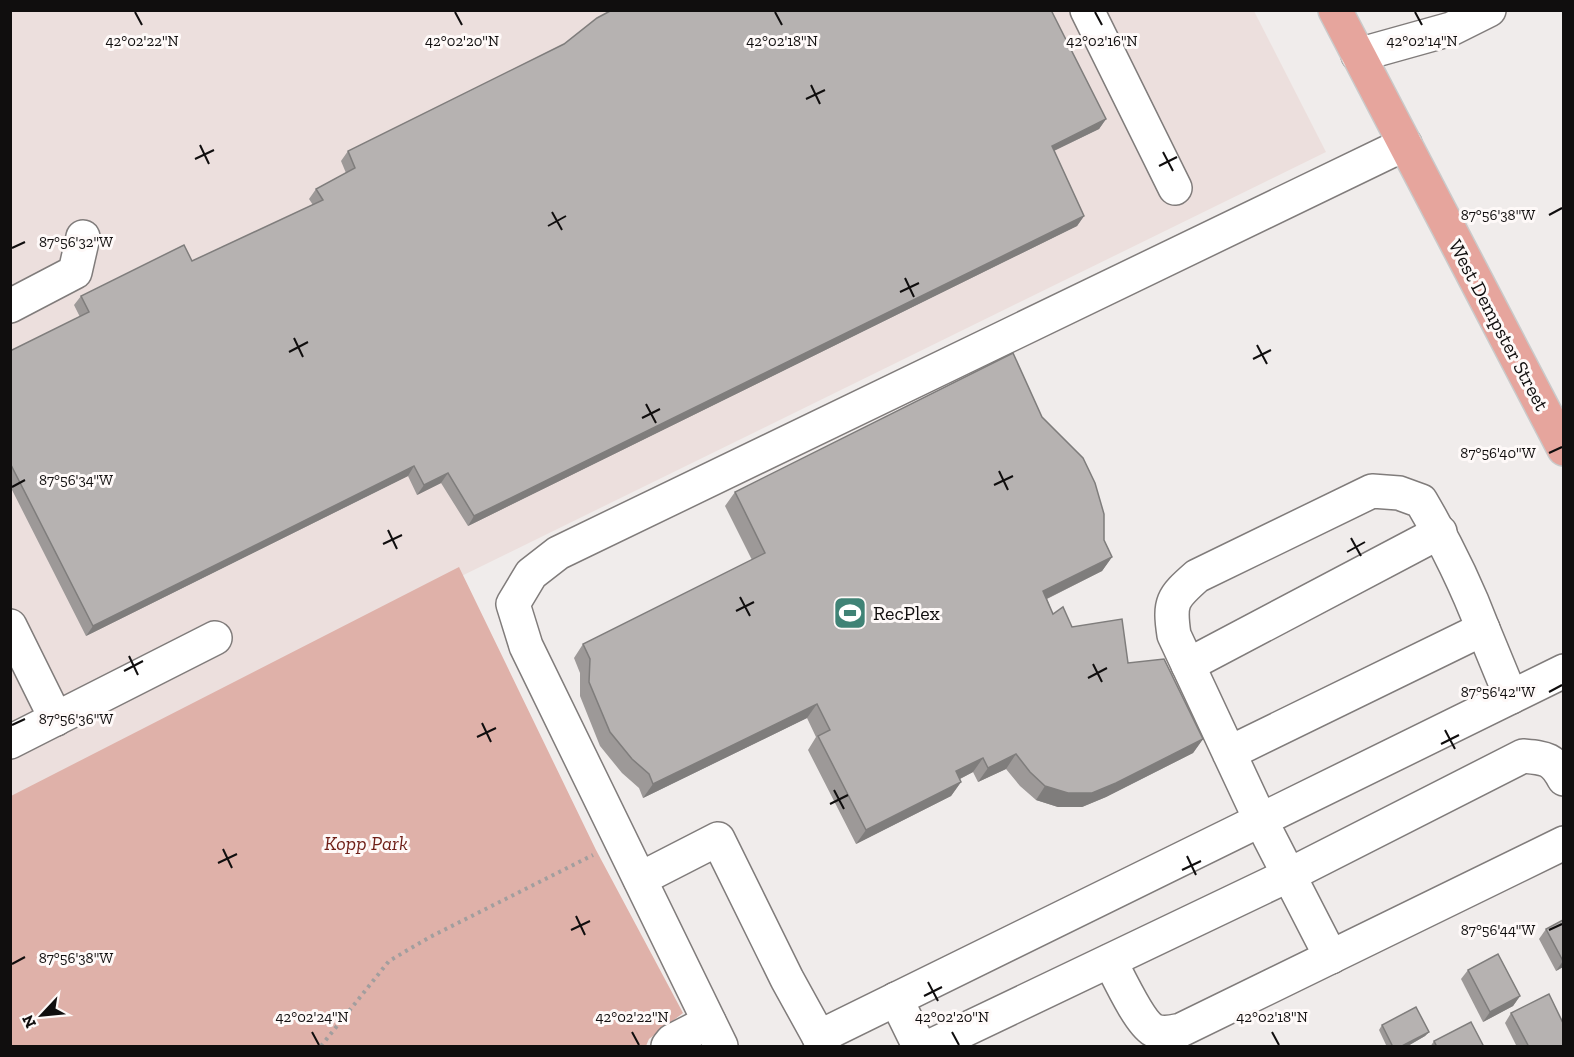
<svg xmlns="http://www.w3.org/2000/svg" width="1574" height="1057" font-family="'Zilla Slab',serif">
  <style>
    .built { fill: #ecdfdd }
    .park { fill: #dfb1a9 }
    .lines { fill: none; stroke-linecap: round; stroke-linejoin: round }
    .minor-casing { stroke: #807c7b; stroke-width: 36 }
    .major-casing { stroke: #cacaca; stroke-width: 36 }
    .path { stroke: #a29e9e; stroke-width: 4; stroke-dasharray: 3 4.5; stroke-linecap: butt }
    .minor { stroke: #fff; stroke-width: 33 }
    .major { stroke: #e6a59d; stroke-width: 33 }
    .wall { fill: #9d9998 }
    .shaded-wall { fill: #7f7d7c }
    .building { fill: #b6b2b1; stroke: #7f7d7c; stroke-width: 1.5 }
    .ticks { fill: none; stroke: #100e0e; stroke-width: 2 }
    .labels { text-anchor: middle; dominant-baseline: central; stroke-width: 6; stroke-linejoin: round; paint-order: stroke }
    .street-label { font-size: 20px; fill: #100e0e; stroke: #fef9f8 }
    .poi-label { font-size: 20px; fill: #100e0e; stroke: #fef9f8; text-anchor: start }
    .park-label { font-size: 20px; font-style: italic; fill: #6f1f17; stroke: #fef9f8 }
    .ticks-label { font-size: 15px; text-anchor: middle; fill: #100e0e; stroke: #fef9f8; stroke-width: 6; stroke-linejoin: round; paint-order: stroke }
  </style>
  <rect width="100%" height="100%" fill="#f0eceb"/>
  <!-- built -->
  <path class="built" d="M11 11H1254L1326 152 11 797Z"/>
  <!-- park -->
  <path class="park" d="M459 567 596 850 683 1013 649 1039 646 1046H11V796Z"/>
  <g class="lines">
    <defs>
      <g id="minor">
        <path d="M1087 10 1175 188"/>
        <path d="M1358 55 1451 29 1489 10"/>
        <path d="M10 306 75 272 83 237"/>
        <path d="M10 626 56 719"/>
        <path d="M1483 629 1511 697"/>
        <path d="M1188 665 1440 532"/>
        <path d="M10 742 215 638"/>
        <path d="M1229 753 1483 629C1466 584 1445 542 1421 501L1399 493 1372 491 1197 576C1172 598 1169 602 1174 635L1260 819 1331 957"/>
        <path d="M640 879 718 839 787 979 824 1046"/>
        <path d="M1110 961C1118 976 1139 1022 1153 1030 1163 1035 1172 1032 1181 1030L1564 843"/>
        <path d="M896 999 919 1046"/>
        <path d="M819 1037 1564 671"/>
        <path d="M668 1046 672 1041 709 1022"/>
        <path d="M721 1046 526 646 513 604 531 574 558 553 1405 144"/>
        <path d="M931 1046 1289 875 1523 756C1545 758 1553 758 1564 779"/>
      </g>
      <path id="major" d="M1335 10 1564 449"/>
    </defs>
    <!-- minor casing -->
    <use href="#minor" class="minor-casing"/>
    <!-- major casing -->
    <use href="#major" class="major-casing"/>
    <!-- path -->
    <path class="path" d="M321 1046 389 961 430 937 593 855"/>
    <!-- minor -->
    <use href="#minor" class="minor"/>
    <!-- major -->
    <use href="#major" class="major"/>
  </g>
  <!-- wall -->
  <g class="wall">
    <path d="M1106 119 1099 129 1054 151 1084 216 1077 226 468 526 441 483 417 495 408 476 86 636 10 486V351L80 317 74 305 81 296 192 261 313 205 309 199 316 189 346 173 341 161 348 151Z"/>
    <path d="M1042 417 1112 557 1102 571 1047 599 1053 614 1072 627 1128 663 1203 739 1193 753 1106 797 1082 807H1058L1036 800 1020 786 1006 769 978 782 973 772 960 779 961 782 951 796 856 844 808 750 816 737 807 718 643 798 639 788 622 773 600 746 580 696V673L574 658 583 644 752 560 725 506 735 492Z"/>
    <path d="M1563 920V967L1556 971 1539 939 1546 929Z"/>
    <path d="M1468 970 1520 996 1513 1006 1483 1022 1461 979Z"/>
    <path d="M1511 1013 1563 1047H1517L1505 1023Z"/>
    <path d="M1382 1025 1429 1032 1425 1036 1406 1047H1387L1379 1030Z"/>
    <path d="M1434 1041 1484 1047H1430Z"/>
  </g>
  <!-- shaded-wall -->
  <g class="shaded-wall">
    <path d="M1106 119 1099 129 1045 155 1052 146Z"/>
    <path d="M1084 216 1077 226 468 526 474 516Z"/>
    <path d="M414 466 408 476 86 636 93 626Z"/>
    <path d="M448 473 441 483 417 495 424 485Z"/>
    <path d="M1112 557 1102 571 1034 605 1043 591Z"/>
    <path d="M817 704 807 718 643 798 653 784Z"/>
    <path d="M1203 739 1193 753 1106 797 1082 807H1058L1036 800 1045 786Z"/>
    <path d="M1016 754 1006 769 978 782 988 768Z"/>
    <path d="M983 758 973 772 946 786 956 771Z"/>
    <path d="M961 782 951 796 856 844 866 830Z"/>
    <path d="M1563 960V967L1556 971 1563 961Z"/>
    <path d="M1520 996 1513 1006 1483 1022 1490 1012Z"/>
    <path d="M1429 1032 1425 1036 1406 1047H1400Z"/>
  </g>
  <!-- building -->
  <g class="building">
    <path d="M612 10H1051L1106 119 1052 146 1084 216 474 516 448 473 424 485 414 466 93 626 10 463V351L89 312 81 296 184 245 192 261 323 200 316 189 355 168 348 151 564 44 597 18Z"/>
    <path d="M1013 353 1042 417 1083 458 1095 483 1104 514V540L1112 557 1043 591 1053 614 1063 607 1072 627 1122 619 1128 663 1164 659 1203 739 1116 783 1092 793H1068L1045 786 1030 772 1016 754 988 768 983 758 956 771 961 782 866 830 818 736 830 730 817 704 653 784 649 774 632 759 610 732 589 682 590 659 583 644 765 553 735 492Z"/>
    <path d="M1563 920V961L1546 929Z"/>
    <path d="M1498 954 1520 996 1490 1012 1468 970Z"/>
    <path d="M1549 994 1563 1023V1047H1529L1511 1013Z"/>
    <path d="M1416 1007 1429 1032 1400 1047H1393L1382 1025Z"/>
    <path d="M1471 1022 1484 1047H1437L1434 1041Z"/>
  </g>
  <!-- ticks -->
  <path class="ticks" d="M135 12 142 25M455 12 462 25M775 12 782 25M1095 12 1102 25M1415 12 1422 25M811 85 820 104M806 99 825 90M200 145 209 164M1163 152 1173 171M195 159 214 150M1159 166 1177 157M552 212 562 230M1549 215 1562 208M548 226 566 216M12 248 25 242M905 278 914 297M900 292 919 283M294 338 303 357M1257 345 1267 364M289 352 308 342M1253 359 1271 350M646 404 656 423M642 418 660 409M1549 453 1562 447M999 471 1008 490M994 485 1013 476M12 487 25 480M388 530 397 549M1351 538 1361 556M383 544 402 535M1347 552 1365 542M740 597 750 616M736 611 754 602M129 656 138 675M1093 664 1102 682M124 671 143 661M1088 678 1107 668M1549 692 1562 685M482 723 491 742M12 725 25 719M1445 730 1455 749M477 737 496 728M1441 744 1459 735M834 790 844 809M830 804 848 795M223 849 232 868M1187 856 1196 875M218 863 237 854M1182 870 1201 861M576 916 585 935M571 930 590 921M1549 930 1562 924M12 964 25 957M928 982 938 1001M924 996 942 987M312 1032 319 1045M632 1032 639 1045M952 1032 959 1045M1272 1032 1279 1045"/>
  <!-- icons -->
  <defs>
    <symbol id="stadium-square" viewBox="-11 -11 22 22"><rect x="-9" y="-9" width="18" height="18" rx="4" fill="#408376" stroke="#fef9f8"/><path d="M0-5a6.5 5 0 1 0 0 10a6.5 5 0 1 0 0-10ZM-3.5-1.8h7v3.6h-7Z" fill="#fff"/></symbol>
  </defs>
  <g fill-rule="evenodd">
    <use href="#stadium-square" x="831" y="594" width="38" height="38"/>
  </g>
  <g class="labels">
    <!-- street labels -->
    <g class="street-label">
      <text transform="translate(1499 325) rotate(62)">West Dempster Street</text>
    </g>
    <!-- poi labels -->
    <g class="poi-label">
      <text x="873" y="613">RecPlex</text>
    </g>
    <!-- park labels -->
    <g class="park-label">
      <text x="366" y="843">Kopp Park</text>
    </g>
  </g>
  <g class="ticks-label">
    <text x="142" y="46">42°02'22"N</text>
    <text x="462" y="46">42°02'20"N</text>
    <text x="1422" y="46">42°02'14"N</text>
    <text x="782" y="46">42°02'18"N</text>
    <text x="1102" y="46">42°02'16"N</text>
    <text x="1498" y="220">87°56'38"W</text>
    <text x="76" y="247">87°56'32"W</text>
    <text x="1498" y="458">87°56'40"W</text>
    <text x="76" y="485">87°56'34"W</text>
    <text x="1498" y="697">87°56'42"W</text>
    <text x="76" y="724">87°56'36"W</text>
    <text x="1498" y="935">87°56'44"W</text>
    <text x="76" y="963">87°56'38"W</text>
    <text x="312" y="1022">42°02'24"N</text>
    <text x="632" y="1022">42°02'22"N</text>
    <text x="952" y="1022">42°02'20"N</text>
    <text x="1272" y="1022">42°02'18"N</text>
  </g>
  <!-- border -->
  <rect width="1574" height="1057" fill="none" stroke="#100e0e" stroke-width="24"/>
  <!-- north arrow -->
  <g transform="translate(42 1015) rotate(244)" stroke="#fef9f8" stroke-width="4.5" paint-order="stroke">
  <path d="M0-4.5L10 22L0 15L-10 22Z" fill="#100e0e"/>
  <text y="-9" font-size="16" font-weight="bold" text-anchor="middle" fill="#100e0e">N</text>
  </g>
</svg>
